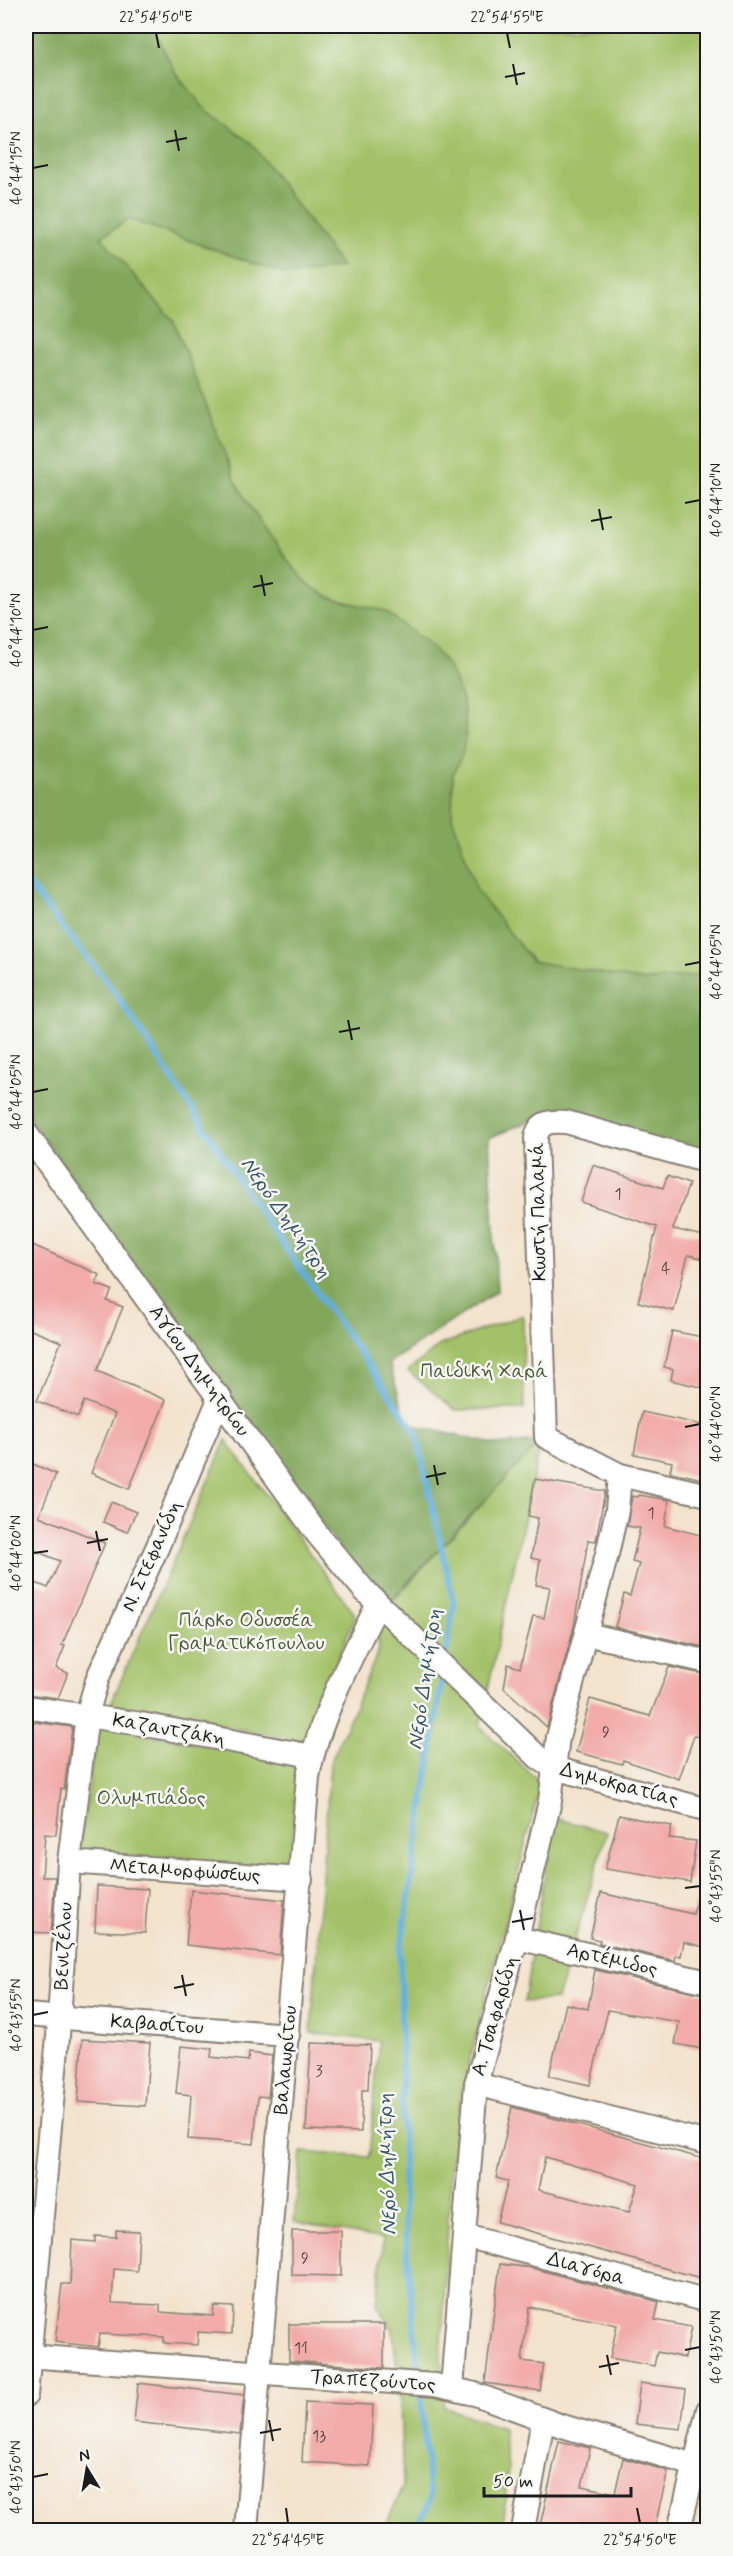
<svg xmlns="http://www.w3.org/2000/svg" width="733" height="2556" font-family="Mynerve,sans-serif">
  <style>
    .green { fill: #a3c168; stroke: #606e42; stroke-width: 1.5 }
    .forest { fill: #82a75c; stroke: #4f623c; stroke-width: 1.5 }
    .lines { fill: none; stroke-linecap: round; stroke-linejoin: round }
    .stream { stroke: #61aeda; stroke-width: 6 }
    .building { fill: #f2aba8; fill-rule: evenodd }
    .minor-casing { stroke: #888074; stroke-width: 26 }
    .minor { stroke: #fff; stroke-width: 22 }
    .ticks { fill: none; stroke: #1c1c1c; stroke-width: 2 }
    .labels { text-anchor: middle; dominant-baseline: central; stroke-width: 5; stroke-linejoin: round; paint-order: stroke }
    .number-label { font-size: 16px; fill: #52403f }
    .street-label { font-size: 20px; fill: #1c1c1c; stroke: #f6f6f2 }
    .park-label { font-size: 20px; fill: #4b5637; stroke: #f6f6f2 }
    .water-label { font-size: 21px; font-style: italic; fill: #385668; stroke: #f6f6f2 }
    .neatline { fill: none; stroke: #1c1c1c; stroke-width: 2 }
    .ticks-label { font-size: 15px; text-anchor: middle; fill: #1c1c1c }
  </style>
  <rect width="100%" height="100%" fill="#f6f6f2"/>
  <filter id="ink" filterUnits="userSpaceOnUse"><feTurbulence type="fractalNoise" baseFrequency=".0167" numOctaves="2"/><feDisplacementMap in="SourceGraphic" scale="12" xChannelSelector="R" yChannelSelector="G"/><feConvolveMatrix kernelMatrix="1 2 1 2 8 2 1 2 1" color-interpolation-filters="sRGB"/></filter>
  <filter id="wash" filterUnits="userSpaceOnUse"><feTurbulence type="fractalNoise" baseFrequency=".008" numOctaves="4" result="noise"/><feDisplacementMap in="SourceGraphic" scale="24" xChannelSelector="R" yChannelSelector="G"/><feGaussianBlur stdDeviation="1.35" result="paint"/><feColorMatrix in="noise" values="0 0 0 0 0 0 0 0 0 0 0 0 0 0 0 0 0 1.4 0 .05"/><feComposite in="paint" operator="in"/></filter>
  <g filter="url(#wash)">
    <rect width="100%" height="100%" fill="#f3e3cd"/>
    <!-- green -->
    <g class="green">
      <path d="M26 26H707V1154L552 1111 489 1138 497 1291 389 1363 407 1424 497 1445 541 1441 480 1727 541 1783 462 2090 451 2167 441 2361 444 2407 503 2428 508 2468 503 2530H384L403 2486 400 2400 393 2330 377 2305 383 2239 294 2222 301 2152 369 2157 379 2041 311 2033 330 1764 379 1650 376 1619 481 1505 389 1602 172 1315 26 1114Z"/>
      <path d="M523 1315 524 1409 455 1410 408 1371 440 1345Z"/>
      <path d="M226 1440 354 1613 355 1617 303 1741 110 1705Z"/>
      <path d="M97 1725 296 1762 292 1871 79 1857Z"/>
      <path d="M554 1818 607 1832 557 1999 524 2002Z"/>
    </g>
    <!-- forest -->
    <path class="forest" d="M26 26H152L175 72 204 108 252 144 342 267 286 275 129 219 101 237 174 322 235 480 252 510 291 565 310 586 334 599 385 611 432 647 449 667 463 702 466 732 463 752 453 775 452 817 477 891 532 961 646 981 707 974V1154L552 1111 489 1138 497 1291 389 1363 407 1424 497 1445 541 1441 389 1602 351 1564 26 1114Z"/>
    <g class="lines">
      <!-- stream -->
      <g class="stream">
        <path d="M26 882 114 991 262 1215 416 1432 454 1605 445 1660"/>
        <path d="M419 2379 404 2219 400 1954 443 1673"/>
        <path d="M415 2530 430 2502 420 2389"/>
      </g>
    </g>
    <g id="blocks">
      <!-- building -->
      <g class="building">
        <path d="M593 1165 663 1188 667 1176 689 1184 673 1229 708 1237V1260L688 1255 674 1311 638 1302 657 1227 581 1202Z"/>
        <path d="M26 1242 100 1275 96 1284 112 1290 107 1301 123 1307 97 1371 166 1400 129 1489 91 1473 115 1414 84 1401 78 1417 37 1401 61 1342 26 1328Z"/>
        <path d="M672 1331 708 1338V1389L671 1380 673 1369 664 1367Z"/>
        <path d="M642 1412 708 1426V1480L670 1472 672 1462 634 1454Z"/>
        <path d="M26 1461 56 1474 39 1516 105 1543 62 1645 65 1646 56 1668 68 1673 58 1698 26 1694V1579L48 1588 60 1561 26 1547Z"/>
        <path d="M535 1479 605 1491 596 1541 588 1540 574 1626 547 1727 504 1688 508 1664 520 1668 533 1616 544 1618 550 1587 536 1585 540 1560 531 1558 538 1518 528 1516Z"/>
        <path d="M639 1495 669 1500 665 1526 708 1537V1648L615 1627 624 1594 630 1596 639 1564 632 1562 640 1528 627 1526 632 1496 638 1497Z"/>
        <path d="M111 1502 136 1512 127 1532 103 1522Z"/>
        <path d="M669 1667 708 1675V1738L694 1736 679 1779 623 1760 622 1764 576 1752 590 1699 650 1716Z"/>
        <path d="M26 1721 72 1727 64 1790 61 1789 56 1835 45 1834 42 1877H55L51 1933 26 1932Z"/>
        <path d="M619 1815 672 1826 669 1838 696 1841 690 1882 605 1869Z"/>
        <path d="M702 1878 708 1879V1948L684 1942 681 1956 676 1955 675 1961 599 1943 600 1940 590 1938 601 1893 693 1914Z"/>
        <path d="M97 1886 148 1889 145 1933 95 1931Z"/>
        <path d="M191 1890 284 1900 280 1955 186 1945Z"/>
        <path d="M595 1970 708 1995V2050L675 2044 679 2022 608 2010 590 2085 549 2076 566 2004 588 2009Z"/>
        <path d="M82 2039 150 2043 145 2106 78 2102Z"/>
        <path d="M311 2043 370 2045 368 2090H362L361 2132 306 2130Z"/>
        <path d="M181 2046 212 2049 211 2057 248 2061 249 2053 272 2056 268 2097 258 2096 254 2144 188 2139 191 2095 176 2093Z"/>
        <path d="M512 2107 708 2160V2280L497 2222 508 2181 496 2178ZM545 2157 638 2184 629 2212 538 2190Z"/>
        <path d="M116 2230 139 2231 137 2271 114 2269 112 2303 160 2305V2312L213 2316 214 2306 233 2307 232 2334 198 2332 197 2345 164 2343V2337L100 2334 98 2347 55 2342 62 2284H70L72 2240 95 2242V2236L116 2237Z"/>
        <path d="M292 2231H341V2276L292 2275Z"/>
        <path d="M500 2264 532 2268 659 2302 655 2320 691 2327 685 2358 657 2352 654 2366 610 2358 617 2325 529 2307 522 2361 544 2364 540 2391 485 2383Z"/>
        <path d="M289 2324H384V2368L289 2361Z"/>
        <path d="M138 2383 244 2395 240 2434 134 2422Z"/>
        <path d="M640 2383 686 2389 681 2429 635 2424Z"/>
        <path d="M305 2402 373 2405 370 2466 302 2462Z"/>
        <path d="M559 2441 590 2448 582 2486 615 2493 623 2458 668 2471 654 2530H539Z"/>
      </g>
    </g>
  </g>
  <g filter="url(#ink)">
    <use href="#blocks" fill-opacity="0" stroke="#888074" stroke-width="1.5"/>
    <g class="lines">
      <defs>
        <g id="minor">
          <path d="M26 1133 318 1535 364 1590 539 1758 554 1768 708 1810"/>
          <path d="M708 1162 566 1122C551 1121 539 1121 536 1138L546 1437 620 1475 708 1495"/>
          <path d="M586 1634 708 1662"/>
          <path d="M26 1707 141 1724 312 1756"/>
          <path d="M69 1862 301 1879"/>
          <path d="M517 1938 708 1982"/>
          <path d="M26 2015 288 2035"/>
          <path d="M476 2084 708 2143"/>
          <path d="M465 2236 708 2301"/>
          <path d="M26 2356 435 2385 475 2394 559 2425 708 2469"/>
          <path d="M452 2388 476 2084 517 1938 550 1801 558 1737 607 1554 617 1510 620 1475"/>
          <path d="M26 2395 58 2036 69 1862 87 1715 98 1677 157 1548 220 1397"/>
          <path d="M246 2530 308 1777C317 1723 353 1653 378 1604"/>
          <path d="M523 2530 543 2420"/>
          <path d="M679 2530 708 2410"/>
        </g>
      </defs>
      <!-- minor casing -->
      <use href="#minor" class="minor-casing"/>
      <!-- minor -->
      <use href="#minor" class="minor"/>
    </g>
  </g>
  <!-- ticks -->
  <path class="ticks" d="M156 33 159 48M507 33 510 48M513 64 517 85M505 77 525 73M175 130 179 151M166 142 187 138M33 168 48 165M685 503 700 500M599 509 603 530M591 521 612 517M261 575 265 596M253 587 273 583M33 630 48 627M685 965 700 962M348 1020 352 1040M339 1032 360 1028M33 1092 48 1089M685 1427 700 1424M434 1465 438 1485M426 1477 446 1473M96 1531 100 1551M87 1543 108 1539M33 1553 48 1551M685 1888 700 1886M520 1910 524 1930M512 1922 533 1918M182 1975 186 1996M174 1988 194 1984M33 2015 48 2012M685 2350 700 2347M607 2355 611 2375M599 2367 619 2363M269 2420 273 2441M260 2433 281 2429M33 2477 48 2474M286 2508 288 2523M637 2508 640 2523"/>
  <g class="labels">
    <!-- number labels -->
    <g class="number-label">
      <text x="618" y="1194">1</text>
      <text x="666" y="1268">4</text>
      <text x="651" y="1513">1</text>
      <text x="606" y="1732">9</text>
      <text x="319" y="2071">3</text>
      <text x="305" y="2258">9</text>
      <text x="301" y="2348">11</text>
      <text x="319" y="2436">13</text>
    </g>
    <!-- street labels -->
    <g class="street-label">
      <text transform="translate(539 1212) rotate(-91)">Κωστή Παλαμά</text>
      <text transform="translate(199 1371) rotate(54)">Αγίου Δημητρίου</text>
      <text transform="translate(152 1556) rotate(-66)">Ν. Στεφανίδη</text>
      <text transform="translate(169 1730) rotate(10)">Καζαντζάκη</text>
      <text transform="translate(619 1785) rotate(15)">Δημοκρατίας</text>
      <text transform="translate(185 1871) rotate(4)">Μεταμορφώσεως</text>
      <text transform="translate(64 1946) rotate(-87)">Βενιζέλου</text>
      <text transform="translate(612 1960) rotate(13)">Αρτέμιδος</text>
      <text transform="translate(495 2016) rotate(-74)">Α. Τσαφαρίδη</text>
      <text transform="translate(157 2025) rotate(4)">Καβασίτου</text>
      <text transform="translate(286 2060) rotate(-85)">Βαλαωρίτου</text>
      <text transform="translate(586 2269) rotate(15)">Διαγόρα</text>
      <text transform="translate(373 2381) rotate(4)">Τραπεζούντος</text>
    </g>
    <!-- park labels -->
    <g class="park-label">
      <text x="484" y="1371">Παιδική Χαρά</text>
      <text x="246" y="1620">Πάρκο Οδυσσέα<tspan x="246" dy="23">Γραματικόπουλου</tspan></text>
      <text x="151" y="1798">Ολυμπιάδος</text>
    </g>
    <!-- water labels -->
    <g class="water-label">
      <text transform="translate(286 1218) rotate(55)">Νερό Δημήτρη</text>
      <text transform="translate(425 1679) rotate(-82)">Νερό Δημήτρη</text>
      <text transform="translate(387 2164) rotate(-92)">Νερό Δημήτρη</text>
    </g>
  </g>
  <!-- margin -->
  <rect width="733" height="2556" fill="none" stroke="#f6f6f2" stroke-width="66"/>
  <!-- north arrow -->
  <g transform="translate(87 2469) rotate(349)" stroke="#f6f6f2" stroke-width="4.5" paint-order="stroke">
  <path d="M0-4.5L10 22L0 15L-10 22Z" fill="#1c1c1c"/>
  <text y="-9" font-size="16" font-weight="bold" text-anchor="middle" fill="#1c1c1c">N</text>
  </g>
  <!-- scale -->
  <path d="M484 2487v9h147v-9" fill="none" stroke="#1c1c1c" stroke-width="3"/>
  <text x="493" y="2487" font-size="18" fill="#1c1c1c" stroke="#f6f6f2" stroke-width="4.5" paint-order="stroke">50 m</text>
  <rect x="33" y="33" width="667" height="2490" class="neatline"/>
  <g class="ticks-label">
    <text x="156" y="22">22°54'50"E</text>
    <text x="507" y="22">22°54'55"E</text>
    <text transform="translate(16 168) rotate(-90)" y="5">40°44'15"N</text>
    <text transform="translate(716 500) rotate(-90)" y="5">40°44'10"N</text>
    <text transform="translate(16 630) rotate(-90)" y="5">40°44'10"N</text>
    <text transform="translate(716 962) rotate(-90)" y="5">40°44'05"N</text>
    <text transform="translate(16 1092) rotate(-90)" y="5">40°44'05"N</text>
    <text transform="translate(716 1424) rotate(-90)" y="5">40°44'00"N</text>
    <text transform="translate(16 1553) rotate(-90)" y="5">40°44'00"N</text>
    <text transform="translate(716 1886) rotate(-90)" y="5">40°43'55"N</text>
    <text transform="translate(16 2015) rotate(-90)" y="5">40°43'55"N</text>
    <text transform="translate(716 2347) rotate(-90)" y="5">40°43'50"N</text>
    <text transform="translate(16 2477) rotate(-90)" y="5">40°43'50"N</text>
    <text x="288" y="2545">22°54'45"E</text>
    <text x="640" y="2545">22°54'50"E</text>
  </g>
</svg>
